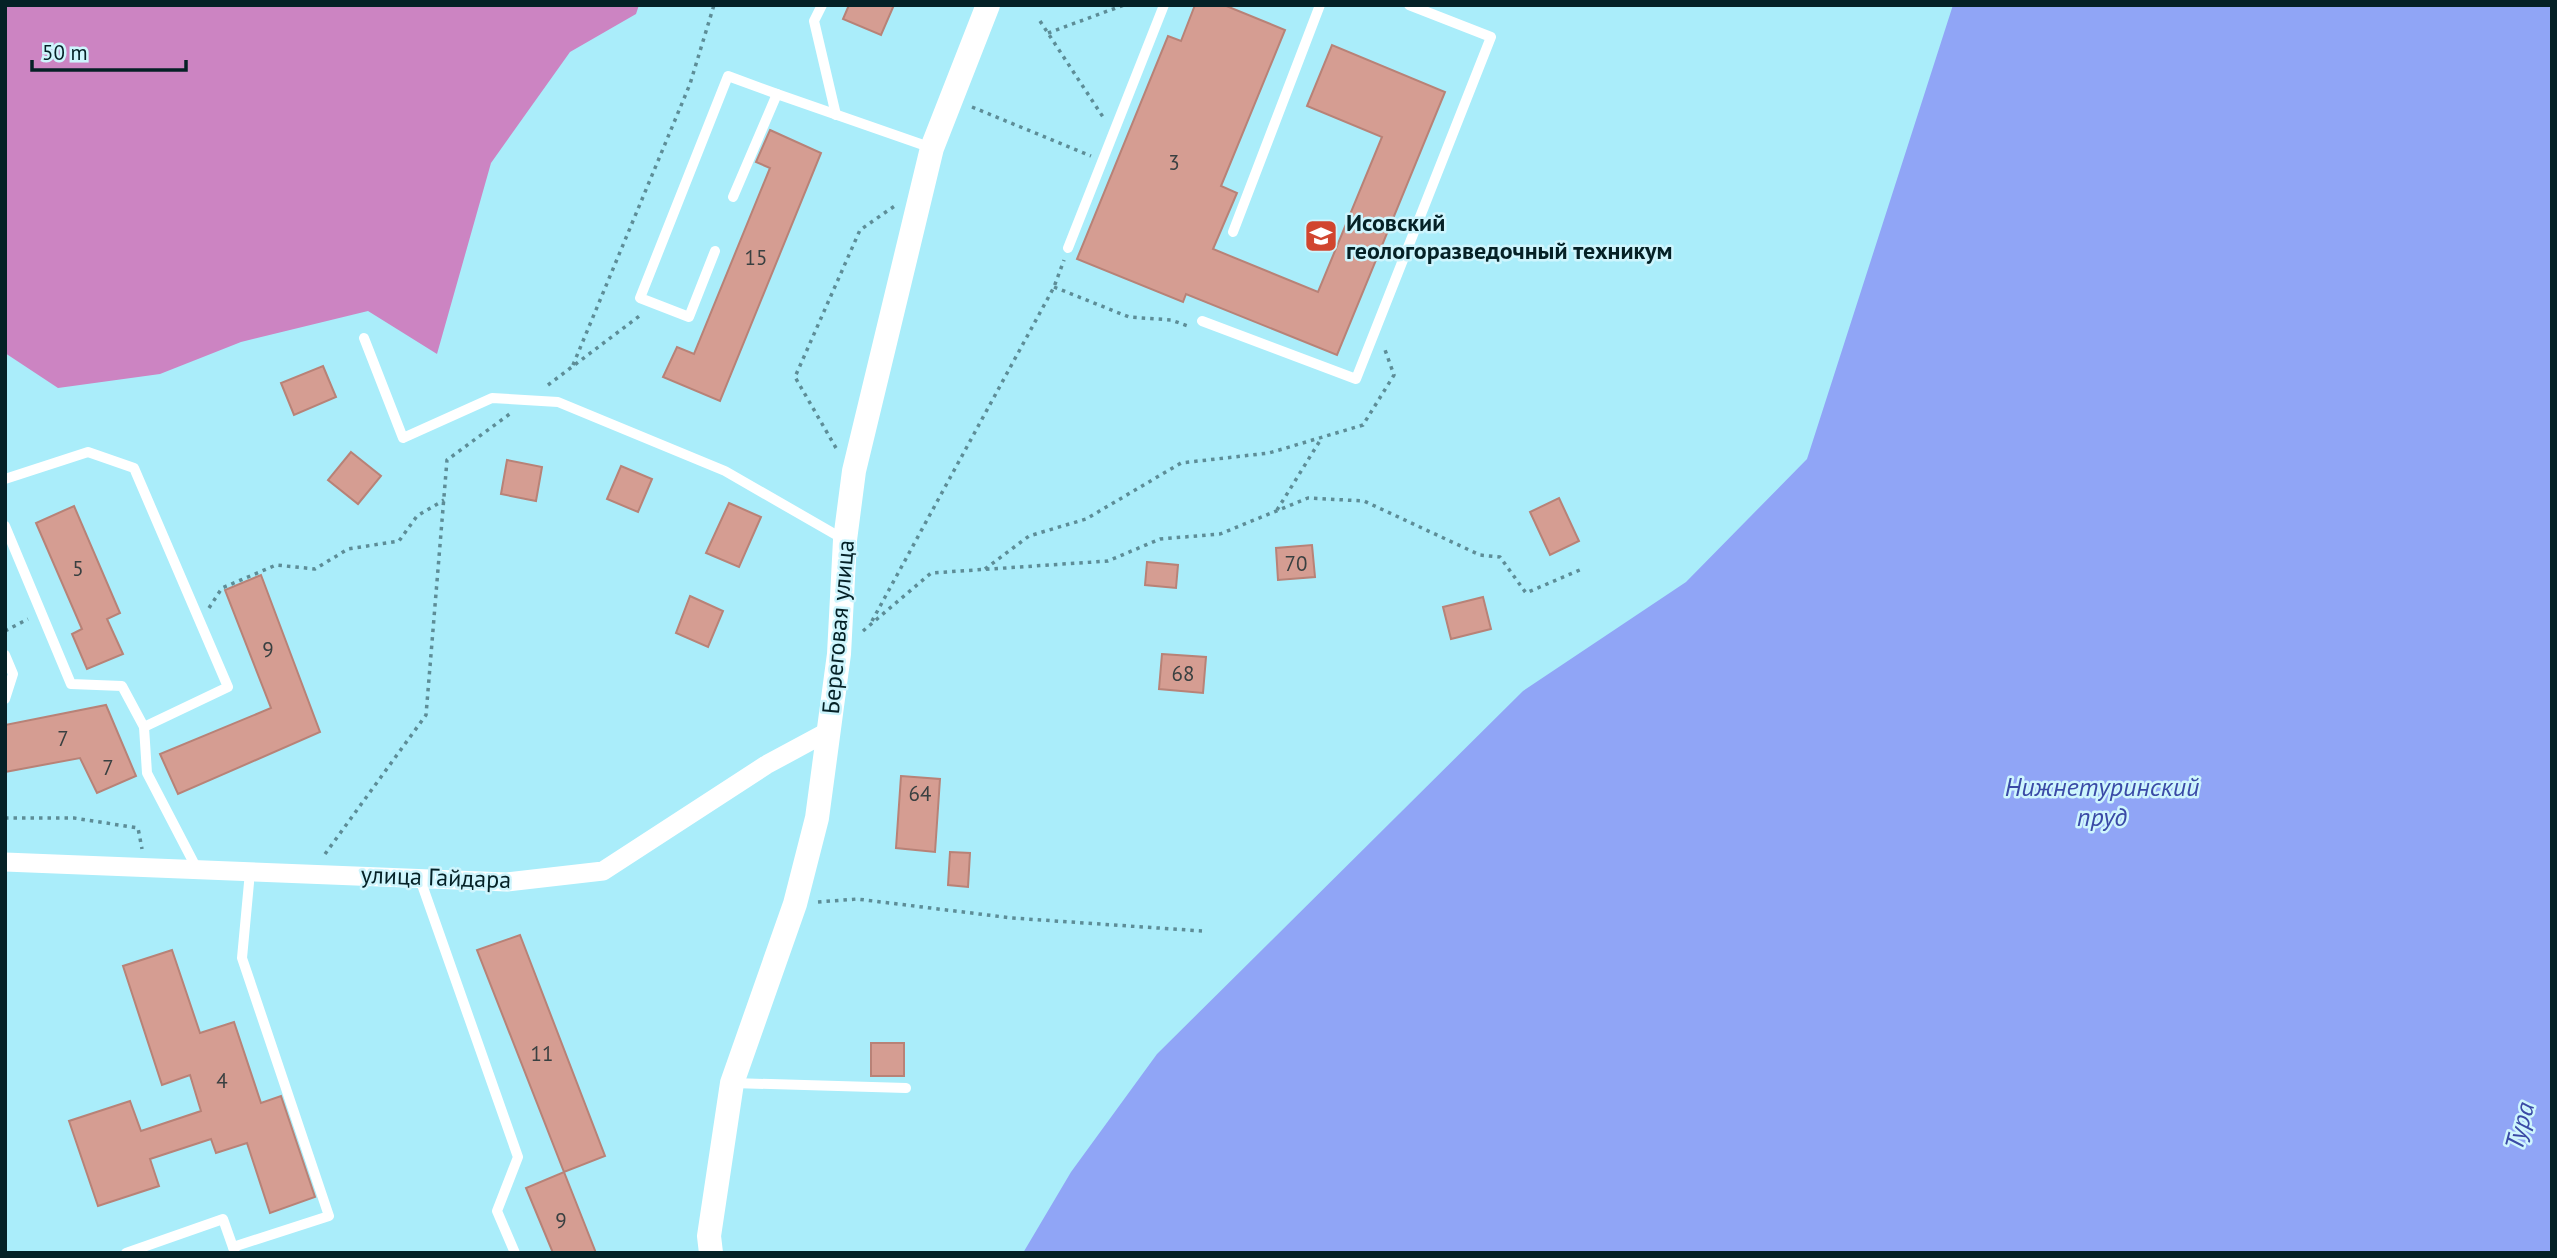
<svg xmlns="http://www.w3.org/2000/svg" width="2557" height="1258" font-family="'PT Sans',sans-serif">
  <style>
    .forest { fill: #cc84c2 }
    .water { fill: #90a5f6 }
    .building { fill: #d59d92; stroke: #b88277; stroke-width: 2 }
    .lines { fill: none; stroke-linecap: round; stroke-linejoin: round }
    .path { stroke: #5d8d97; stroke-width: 3.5; stroke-dasharray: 3.5 5; stroke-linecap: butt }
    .service { stroke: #fff; stroke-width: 10 }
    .minor { stroke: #fff; stroke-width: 19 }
    .tertiary { stroke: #fff; stroke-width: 24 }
    .labels { text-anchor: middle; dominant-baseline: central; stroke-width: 5; stroke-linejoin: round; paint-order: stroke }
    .number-label { font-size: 21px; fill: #394041 }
    .poi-label { font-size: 24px; font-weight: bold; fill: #052126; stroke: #cef5fd; text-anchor: start }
    .street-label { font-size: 24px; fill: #052126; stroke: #cef5fd }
    .water-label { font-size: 26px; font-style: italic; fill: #3a4aa6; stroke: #cef5fd }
  </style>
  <rect width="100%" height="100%" fill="#aaedfa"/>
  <!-- forest -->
  <path class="forest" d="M5 5H639L636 14 570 52 491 163 437 354 368 311 241 342 160 374 58 388 5 353Z"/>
  <!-- water -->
  <path class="water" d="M1953 5H2552V1253H1023L1071 1172 1157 1054 1523 691 1686 582 1807 459Z"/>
  <!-- building -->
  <g class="building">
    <path d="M849 5H894L881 35 843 19Z"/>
    <path d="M1195 5H1224L1285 30 1221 186 1237 193 1213 249 1318 292 1382 137 1307 106 1332 45 1445 92 1337 355 1186 294 1183 302 1077 259 1168 36 1181 41Z"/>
    <path d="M770 130 821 153 720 401 663 377 677 347 694 354 770 168 756 162Z"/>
    <path d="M323 366 336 397 294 415 281 383Z"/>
    <path d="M351 452 381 476 358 504 328 480Z"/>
    <path d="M507 460 542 467 536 501 501 494Z"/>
    <path d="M621 466 652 479 638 512 607 499Z"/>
    <path d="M1559 498 1579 541 1550 555 1530 512Z"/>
    <path d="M729 503 761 517 739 567 706 553Z"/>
    <path d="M74 506 120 613 107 619 123 654 87 669 72 634 82 629 36 523Z"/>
    <path d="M1312 545 1315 577 1278 580 1276 548Z"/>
    <path d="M1147 562 1178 565 1176 588 1145 585Z"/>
    <path d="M261 575 320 732 178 794 160 754 271 708 225 590Z"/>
    <path d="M690 596 723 611 708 647 676 633Z"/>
    <path d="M1483 597 1491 629 1451 639 1443 607Z"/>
    <path d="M1162 654 1206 657 1203 693 1159 689Z"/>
    <path d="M106 705 136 776 97 793 80 758 5 772V725Z"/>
    <path d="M901 776 940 779 935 852 896 848Z"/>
    <path d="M950 852 970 853 968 887 948 885Z"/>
    <path d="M520 935 605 1156 564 1172 477 950Z"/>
    <path d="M172 950 200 1033 234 1022 261 1103 281 1096 315 1197 270 1213 247 1143 216 1153 211 1139 150 1159 159 1186 98 1206 69 1121 130 1101 141 1131 201 1111 190 1075 162 1085 123 966Z"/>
    <rect x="871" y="1043" width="33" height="33"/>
    <path d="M564 1172 596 1253H553L526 1188Z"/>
  </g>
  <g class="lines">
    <!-- path -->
    <g class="path">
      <path d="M1040 21 1103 117"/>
      <path d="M1048 33 1124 5"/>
      <path d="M972 107 1091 156"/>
      <path d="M1054 287 1129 317 1171 320 1188 326"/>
      <path d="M573 365 690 84 714 5"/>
      <path d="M548 385 642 314"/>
      <path d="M836 448 795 377 860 230 896 205"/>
      <path d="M1277 510 1321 439"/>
      <path d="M985 569 1029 536 1086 519 1181 463 1269 453 1363 425 1394 375 1384 347"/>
      <path d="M209 608 222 588 276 565 315 569 348 549 399 541 417 516 444 500"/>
      <path d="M872 621 1054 287 1064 260"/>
      <path d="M5 631 28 619"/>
      <path d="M863 631 931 573 1108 561 1160 539 1220 534 1308 498 1364 501 1480 555 1500 557 1526 593 1582 569"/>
      <path d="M5 818H74L138 828 142 849"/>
      <path d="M325 854 426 715 447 460 511 413"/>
      <path d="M818 902 857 899 1012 918 1202 931"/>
    </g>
    <!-- service -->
    <g class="service">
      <path d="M822 5 814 21 836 115"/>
      <path d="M733 197 777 94 932 148"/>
      <path d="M1233 232 1320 5"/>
      <path d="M1068 248 1164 5"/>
      <path d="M715 251 689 317 640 298 728 76 777 94"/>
      <path d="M1202 321 1356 379 1491 37 1409 5"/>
      <path d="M364 338 403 438 492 398 558 402 725 471 845 540"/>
      <path d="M5 479 88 452 134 468 228 687 144 727"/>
      <path d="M5 526 71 684 122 686 144 727 147 773 197 869"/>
      <path d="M5 655 13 674 5 699"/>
      <path d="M420 879 518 1157 497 1211 515 1253"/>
      <path d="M733 1083 906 1088"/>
      <path d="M233 1247 329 1216 242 958 250 872"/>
      <path d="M126 1253 223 1219 235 1253"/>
    </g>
    <!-- minor -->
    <path class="minor" d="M5 862 507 882 603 871 766 765 827 732"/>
    <!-- tertiary -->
    <path class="tertiary" d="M711 1253 709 1236 732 1083 795 904 817 818 839 654 845 540 854 471 932 148 988 5"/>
  </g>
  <!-- icons -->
  <defs>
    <symbol id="university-square" viewBox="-11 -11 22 22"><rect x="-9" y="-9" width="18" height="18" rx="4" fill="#d1452f" stroke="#cef5fd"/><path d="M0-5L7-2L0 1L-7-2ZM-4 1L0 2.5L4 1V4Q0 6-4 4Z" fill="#fff"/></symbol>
  </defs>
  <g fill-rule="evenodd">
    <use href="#university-square" x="1302" y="217" width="38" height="38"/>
  </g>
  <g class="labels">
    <!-- number labels -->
    <g class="number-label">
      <text x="1174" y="162">3</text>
      <text x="756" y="257">15</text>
      <text x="1296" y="563">70</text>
      <text x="78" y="568">5</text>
      <text x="268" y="649">9</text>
      <text x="1183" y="673">68</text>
      <text x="63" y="738">7</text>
      <text x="108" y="767">7</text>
      <text x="920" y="793">64</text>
      <text x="542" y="1053">11</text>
      <text x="222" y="1080">4</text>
      <text x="561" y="1220">9</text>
    </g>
    <!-- poi labels -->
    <g class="poi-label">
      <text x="1346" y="222">Исовский<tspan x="1346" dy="28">геологоразведочный техникум</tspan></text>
    </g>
    <!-- street labels -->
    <g class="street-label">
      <text transform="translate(838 627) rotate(-85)">Береговая улица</text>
      <text transform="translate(436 877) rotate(2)">улица Гайдара</text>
    </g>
    <!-- water labels -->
    <g class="water-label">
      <text x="2102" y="786">Нижнетуринский<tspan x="2102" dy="30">пруд</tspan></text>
      <text transform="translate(2519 1126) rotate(-75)">Тура</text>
    </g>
  </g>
  <!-- border -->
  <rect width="2557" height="1258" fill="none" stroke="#052126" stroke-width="14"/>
  <!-- scale -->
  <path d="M32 60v10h154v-10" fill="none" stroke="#052126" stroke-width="3.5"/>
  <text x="42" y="60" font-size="21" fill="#052126" stroke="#cef5fd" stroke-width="5" paint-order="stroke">50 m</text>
</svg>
